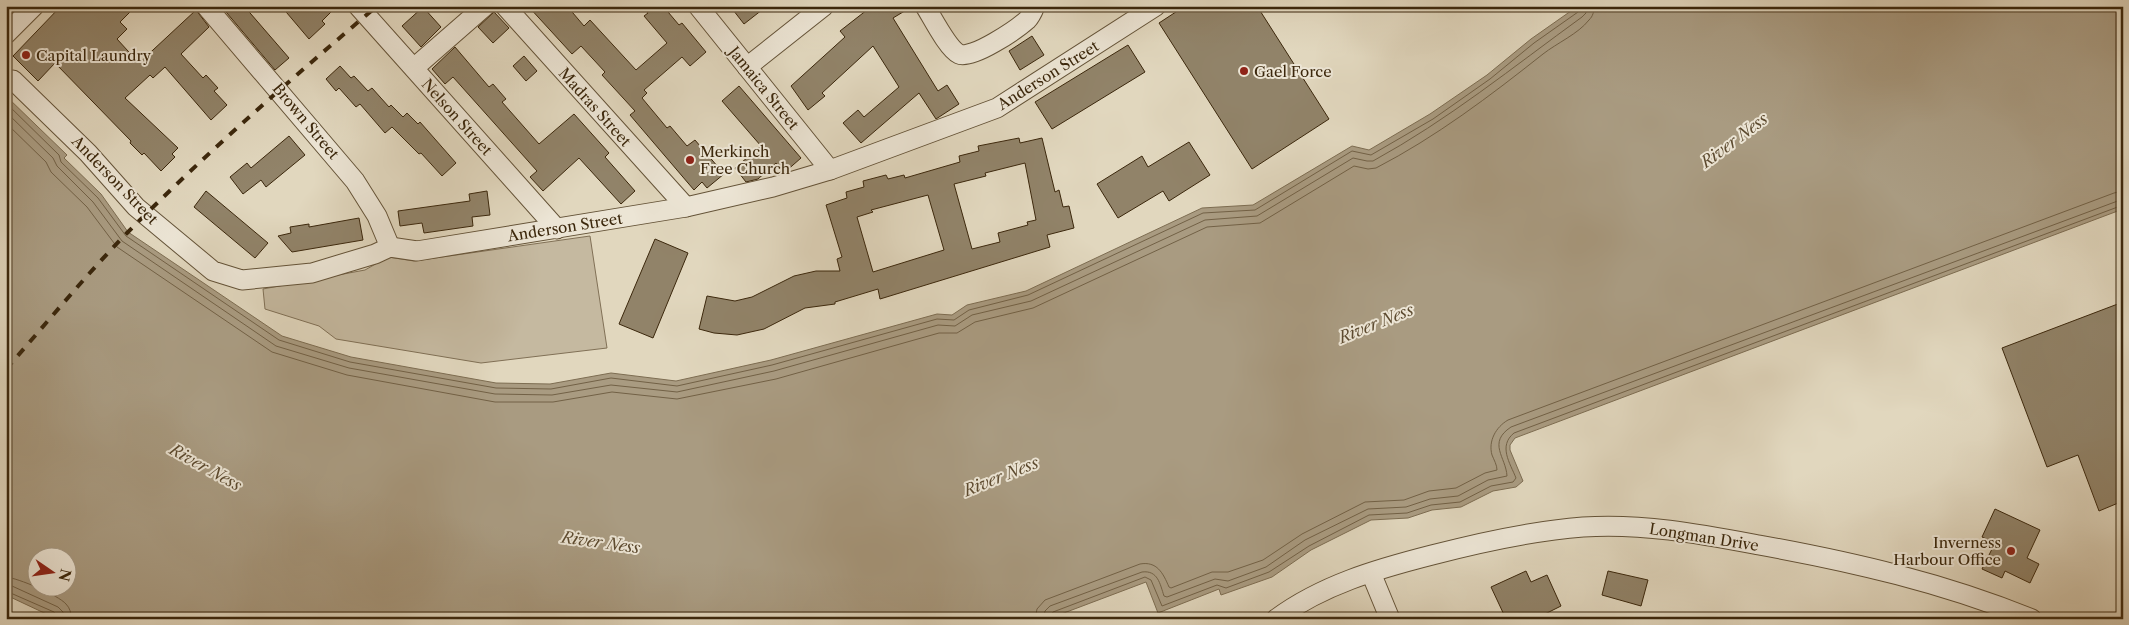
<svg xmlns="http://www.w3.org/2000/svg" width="2129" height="625" font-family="'Libre Caslon Text',serif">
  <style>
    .green { fill: #c5b9a0; stroke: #807056 }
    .water { fill: #a99b81; stroke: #7d6d52; fill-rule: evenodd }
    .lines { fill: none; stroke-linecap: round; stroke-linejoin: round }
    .shore { stroke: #726146; stroke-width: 1 }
    .building { fill: #918369; stroke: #3b270c; fill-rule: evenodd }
    .minor-casing { stroke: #645338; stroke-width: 21 }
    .minor { stroke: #ece5d5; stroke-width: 19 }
    .rail { stroke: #3b270c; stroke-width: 4; stroke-dasharray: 9 9; stroke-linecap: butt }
    .poi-dot { fill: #8f2418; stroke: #ece5d5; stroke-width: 2 }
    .labels { text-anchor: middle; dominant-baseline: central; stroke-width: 4; stroke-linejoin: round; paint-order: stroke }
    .poi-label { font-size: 15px; fill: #3b270c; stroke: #ece5d5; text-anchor: start }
    .street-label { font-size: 15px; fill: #3b270c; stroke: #ece5d5 }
    .water-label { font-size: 16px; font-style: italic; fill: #5c4a2f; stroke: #ece5d5 }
  </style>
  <rect width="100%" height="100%" fill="#e1d7be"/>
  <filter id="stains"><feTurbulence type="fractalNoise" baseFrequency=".004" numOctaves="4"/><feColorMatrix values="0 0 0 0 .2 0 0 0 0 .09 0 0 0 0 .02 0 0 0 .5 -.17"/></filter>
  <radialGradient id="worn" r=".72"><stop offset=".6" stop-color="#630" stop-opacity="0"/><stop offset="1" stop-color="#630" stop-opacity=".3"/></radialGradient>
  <!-- green -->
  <path class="green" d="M590 236 607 348 481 363 336 339 319 326 265 309 263 289 365 270 388 257 414 261Z"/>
  <!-- water -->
  <path class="water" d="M1578 6H2123V209L1515 438 1510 445V450L1523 481 1516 487 1493 491 1461 507 1432 510 1408 518 1371 520 1311 550 1272 577 1221 595 1219 589 1158 613 1146 582 1048 619H57L6 595V96L67 155 64 158 101 194 128 232 282 336 351 357 496 383 550 384 611 373 676 381 771 360 937 314 952 315 967 305 1026 291 1202 208 1253 205 1352 146 1369 150 1430 114 1487 75 1531 39ZM38 558H68V588H38Z"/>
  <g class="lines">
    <!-- shore -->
    <g class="shore">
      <path d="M6 103 59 155 61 162 98 198 126 236 279 340 350 362 496 388 551 389 611 378 677 386 772 365 937 319 954 320 969 310 1028 295 1203 213 1255 210 1352 151 1371 155 1433 119 1490 79 1534 43 1578 12 1580 6"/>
      <path d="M6 112 53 158 57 166 93 202 122 241 276 346 349 368 495 394 552 395 611 385 677 392 774 371 938 325 955 326 972 315 1031 301 1205 220 1257 216 1353 158 1367 161H1373C1448 120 1513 67 1582 17L1586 13 1587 6"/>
      <path d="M6 123 46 162 51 172 87 207 117 247 272 352 347 375 495 402H553L612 392 677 399 776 379 939 333H957L975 322 1033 308 1207 227 1260 223 1354 166 1368 169 1376 168C1436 137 1490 96 1543 54 1557 43 1578 34 1589 20 1593 16 1594 12 1594 6"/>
      <path d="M6 577C18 578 58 595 66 604 70 608 71 613 72 619"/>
      <path d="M6 585 12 586 58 607 63 612 64 619"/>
      <path d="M6 591 54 612 58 619"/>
      <path d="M1035 619 1037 609 1045 600 1140 564C1157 561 1163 573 1169 587L1171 588 1212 572H1228L1263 560 1302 534 1365 502 1404 500 1429 491 1456 488 1485 473 1497 470C1497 465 1494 460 1492 455 1488 441 1496 427 1508 420L2114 193 2123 191"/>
      <path d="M1043 619 1045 611 1050 606 1142 572C1158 570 1160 584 1164 596L1167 597 1215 579 1228 581 1266 567 1305 540 1368 509 1406 507 1430 499 1458 496 1488 480 1507 476C1506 457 1487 443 1511 427L2123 199"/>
      <path d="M1049 619 1053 612 1145 577 1151 580 1162 606 1217 585 1226 588 1269 572 1309 546 1369 515 1407 513 1431 505 1460 502 1491 486 1513 482 1516 478C1510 463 1498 446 1514 433L2123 205"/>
    </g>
  </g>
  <!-- building -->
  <g class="building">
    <path d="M61 6H136L120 22 127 29 117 39 139 63 196 10 209 27 181 54 203 78 206 75 218 88 214 91 227 105 211 120 165 67 153 78 150 75 125 98 178 148 172 154 175 157 161 171 144 153 142 155 130 143 131 141 55 63 38 81 13 56Z"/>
    <path d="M221 6H244L289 58 275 70Z"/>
    <path d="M281 6H337L322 21 325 24 309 39Z"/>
    <path d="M528 6H567L584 26 590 20 636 70 667 43 644 16 648 13 642 6H663L679 25 682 23 706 52 690 66 682 57 644 90 647 93 642 98 667 128 670 126 687 146 695 140 724 174 707 188 702 182 694 190 630 115 635 111 602 75 605 72 581 46 572 54Z"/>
    <path d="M730 6H767L744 24Z"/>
    <path d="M872 6H913L893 18 938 91 947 85 959 104 936 119 919 93 861 143 843 123 858 110 864 117 899 87 873 46 822 93 825 96 808 110 791 86 845 37 840 31Z"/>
    <path d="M1185 6H1257L1329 119 1252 169 1159 23Z"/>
    <path d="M423 7 441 27 421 47 402 26Z"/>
    <path d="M494 12 509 28 493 43 478 27Z"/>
    <path d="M1032 36 1044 55 1020 70 1009 51Z"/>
    <path d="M1128 45 1145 72 1052 129 1035 102Z"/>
    <path d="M455 47 489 87 493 84 506 99 502 102 539 144 574 114 609 153 605 157 635 191 621 204 579 158 543 191 530 177 537 171 453 77 445 84 432 69Z"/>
    <path d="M524 56 537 71 526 81 513 66Z"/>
    <path d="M340 66 351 78 354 76 368 91 372 88 389 107 391 105 403 117 407 113 418 124 420 122 456 163 442 176 421 153 419 154 392 127 385 133 360 104 356 107 339 88 336 91 326 79Z"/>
    <path d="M739 86 801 158 785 172H783L776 163 758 179 746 182 735 168 761 146 722 101Z"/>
    <path d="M289 136 305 155 266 187 261 180 243 194 230 177 247 163 251 168Z"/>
    <path d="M1019 138 1020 143 1042 138 1055 192 1059 190 1063 207 1069 206 1074 228 1047 235 1050 247 880 299 878 289 835 302V304L805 308 764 329 737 335 714 333 699 329 707 296 735 301 752 297 794 276 816 271H840L837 259 842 257 826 205 847 198 846 192 864 187 863 181 886 175 888 179 904 175 905 178 960 162 959 156 979 151 978 146ZM1025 163 1036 220 1027 222 1028 225 998 233 1000 242 972 249 954 184 986 176 985 173ZM928 195 944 250 873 272 857 217 873 212 871 210Z"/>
    <path d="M1189 142 1210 175 1169 201 1163 191 1118 218 1097 184 1142 156 1148 167Z"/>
    <path d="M206 191 268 243 255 258 194 207Z"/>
    <path d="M487 191 490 215 472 217 473 226 424 233 422 223 400 226 398 211 470 201 469 194Z"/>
    <path d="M359 218 363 240 292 252 278 236 291 233 290 227 309 224V227Z"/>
    <path d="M655 239 688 253 653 338 619 324Z"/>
    <path d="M2123 302V501L2099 511 2078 455 2047 467 2002 348Z"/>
    <path d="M1995 509 2040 530 2027 558 2039 564 2030 583 2005 571 2002 578 1982 569 1995 543 1982 537Z"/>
    <path d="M1526 571 1531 582 1547 575 1561 606 1545 614 1547 619H1506L1491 587Z"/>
    <path d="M1608 571 1648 580 1641 606 1602 595Z"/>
  </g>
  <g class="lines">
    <defs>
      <g id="minor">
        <path d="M206 6 355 181 377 216 390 247"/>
        <path d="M358 6 557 229"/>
        <path d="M505 6 686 207"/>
        <path d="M698 6 830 170"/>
        <path d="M925 6C932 17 948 49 959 54 972 60 1017 29 1027 20 1031 16 1033 11 1035 6"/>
        <path d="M6 34 34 6"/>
        <path d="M747 67 824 6"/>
        <path d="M414 68 485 6"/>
        <path d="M13 80 88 153 136 207 213 271 242 280 312 273 375 254 390 247 417 251 686 207 773 187 830 170 997 108 1156 6"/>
        <path d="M1371 573 1390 619"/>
        <path d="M1276 619C1322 585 1377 569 1432 555 1482 542 1531 531 1583 527 1643 523 1700 534 1759 545 1853 562 1944 583 2032 619"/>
      </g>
    </defs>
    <!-- minor casing -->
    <use href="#minor" class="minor-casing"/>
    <!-- minor -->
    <use href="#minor" class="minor"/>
    <!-- rail -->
    <path class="rail" d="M6 369C46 324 85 276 127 233 206 153 291 79 377 6"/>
  </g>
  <!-- markers -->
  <g class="poi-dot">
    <circle cx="26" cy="55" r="5"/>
    <circle cx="1244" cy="71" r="5"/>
    <circle cx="690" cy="160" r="5"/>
    <circle cx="2011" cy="551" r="5"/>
  </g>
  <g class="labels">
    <!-- poi labels -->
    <g class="poi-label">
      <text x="36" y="55">Capital Laundry</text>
      <text x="1254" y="71">Gael Force</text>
      <text x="700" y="151">Merkinch<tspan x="700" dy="17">Free Church</tspan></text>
      <text x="2001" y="542" text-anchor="end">Inverness<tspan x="2001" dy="17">Harbour Office</tspan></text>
    </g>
    <!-- street labels -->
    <g class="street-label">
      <text transform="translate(1048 75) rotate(-32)">Anderson Street</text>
      <text transform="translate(764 88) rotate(51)">Jamaica Street</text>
      <text transform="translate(595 107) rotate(48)">Madras Street</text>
      <text transform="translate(457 117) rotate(48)">Nelson Street</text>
      <text transform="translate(306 121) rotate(50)">Brown Street</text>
      <text transform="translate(115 180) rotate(46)">Anderson Street</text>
      <text transform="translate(565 227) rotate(-9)">Anderson Street</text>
      <text transform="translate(1704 537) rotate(9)">Longman Drive</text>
    </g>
    <!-- water labels -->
    <g class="water-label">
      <text transform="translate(1734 140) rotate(-37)">River Ness</text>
      <text transform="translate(1376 323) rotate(-22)">River Ness</text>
      <text transform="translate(206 467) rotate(29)">River Ness</text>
      <text transform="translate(1001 476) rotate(-22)">River Ness</text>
      <text transform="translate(601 542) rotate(8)">River Ness</text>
    </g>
  </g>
  <!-- margin -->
  <rect width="2129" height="625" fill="none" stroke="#e1d7be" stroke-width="25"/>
  <rect x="8" y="8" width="2114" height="610" fill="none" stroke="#3b270c" stroke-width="2.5"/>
  <rect x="12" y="12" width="2104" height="600" fill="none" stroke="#3b270c"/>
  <!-- north arrow -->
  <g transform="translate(52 572) rotate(103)"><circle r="24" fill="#ece5d5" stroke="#a59985"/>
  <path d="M0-4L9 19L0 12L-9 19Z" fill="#8f2418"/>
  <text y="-8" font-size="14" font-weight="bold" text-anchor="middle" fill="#3b270c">N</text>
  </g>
  <rect width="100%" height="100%" filter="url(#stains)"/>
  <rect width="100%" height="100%" fill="url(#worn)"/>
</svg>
